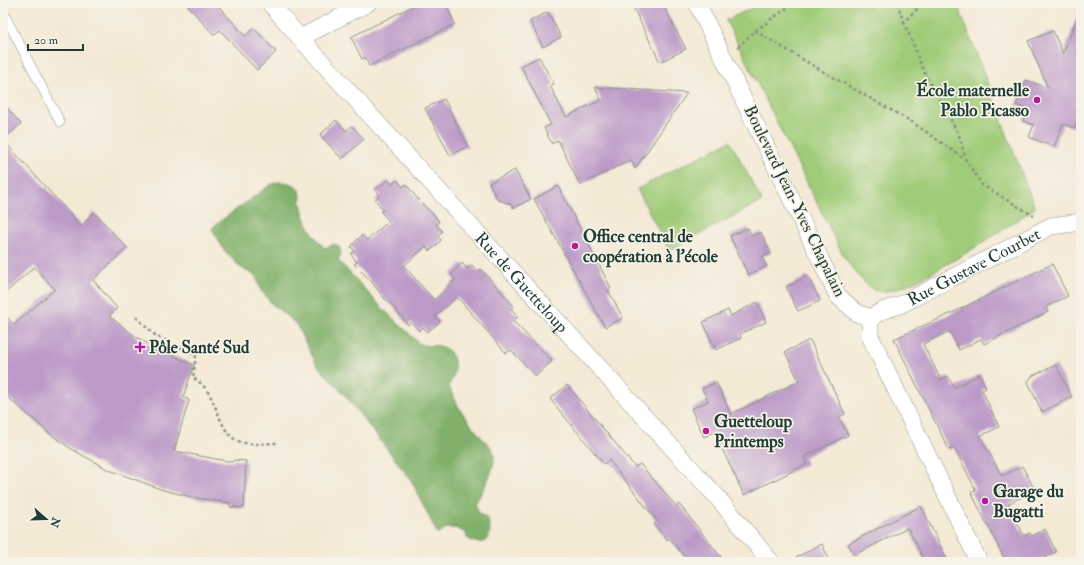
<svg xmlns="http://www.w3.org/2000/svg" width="1084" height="565" font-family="'IM FELL Double Pica',serif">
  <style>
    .green { fill: #a0cc79; stroke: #608456 }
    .forest { fill: #80b069; stroke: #50764e }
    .building { fill: #bb9ac8 }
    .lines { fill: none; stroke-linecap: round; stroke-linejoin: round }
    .service-casing { stroke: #8a9384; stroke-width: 10 }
    .minor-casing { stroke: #8a9384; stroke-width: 18 }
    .path { stroke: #8a9384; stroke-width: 2.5; stroke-dasharray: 3 3; stroke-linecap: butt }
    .service { stroke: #fff; stroke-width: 9 }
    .minor { stroke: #fff; stroke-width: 17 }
    .poi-dot { fill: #b5179e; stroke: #f7f3e8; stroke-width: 1.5 }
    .labels { text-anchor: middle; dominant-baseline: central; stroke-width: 3.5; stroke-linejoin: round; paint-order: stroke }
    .poi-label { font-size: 17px; font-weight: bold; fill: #1f3d34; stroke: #f7f3e8; text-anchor: start }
    .street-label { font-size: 17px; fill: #1f3d34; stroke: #f7f3e8 }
  </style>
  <rect width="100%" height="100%" fill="#f7f3e8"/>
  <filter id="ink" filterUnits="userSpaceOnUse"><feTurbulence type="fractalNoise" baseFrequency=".025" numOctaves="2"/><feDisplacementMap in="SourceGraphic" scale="8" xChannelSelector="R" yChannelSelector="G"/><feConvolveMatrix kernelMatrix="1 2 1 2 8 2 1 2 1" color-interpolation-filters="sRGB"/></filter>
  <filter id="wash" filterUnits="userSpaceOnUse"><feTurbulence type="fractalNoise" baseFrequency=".012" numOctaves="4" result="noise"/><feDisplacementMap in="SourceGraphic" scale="16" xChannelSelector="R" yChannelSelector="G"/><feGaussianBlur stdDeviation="0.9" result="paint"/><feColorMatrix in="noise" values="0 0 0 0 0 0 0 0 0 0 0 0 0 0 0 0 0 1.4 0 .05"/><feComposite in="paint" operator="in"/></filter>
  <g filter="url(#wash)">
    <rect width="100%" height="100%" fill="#f4e9d5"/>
    <!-- green -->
    <g class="green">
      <path d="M764 3H957L1035 208C1009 225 902 300 876 291 865 287 851 266 844 257L726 20Z"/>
      <path d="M730 141 762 201 669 250 637 189Z"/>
    </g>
    <!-- forest -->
    <path class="forest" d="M279 182C286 182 294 183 299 189 302 194 300 199 301 204 304 219 313 238 325 248L334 244 339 247 341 253 338 260 382 308 420 344C434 349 437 340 451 353 457 364 455 375 449 385 452 401 472 427 483 439 488 444 494 448 494 456 495 472 482 491 475 504L480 514 487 518C495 536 485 550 467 538L466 533 456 528H446L440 533H437L411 480 345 395 317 365 296 324 272 304 260 289 256 276 240 267 224 250 212 229 215 225 270 185Z"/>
    <g id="blocks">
      <!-- building -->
      <g class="building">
        <path d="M185 3H216L245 36 254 28 276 52 257 70 220 30 214 35Z"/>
        <path d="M419 3H445L455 24 369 66 365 57 362 59 351 37Z"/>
        <path d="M631 3H662L686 49 660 62Z"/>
        <path d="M1080 10 1081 112 1075 128 1063 124 1054 147 1029 137 1034 125 1023 121 1027 109 1016 105 1026 80 1048 88 1028 41 1053 31 1063 54Z"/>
        <path d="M548 12 561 37 543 47 530 21Z"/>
        <path d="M539 57 554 84 550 86 566 117 601 100 595 87 687 93 635 169 631 160 580 185 558 140 552 144 544 128 551 125 521 66Z"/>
        <path d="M444 99 468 146 450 155 425 108Z"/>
        <path d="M3 103 21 124 3 140 81 226 94 212 127 248 93 280 117 308 109 316 135 336 155 348 194 365 183 397 189 400 174 451 232 462 234 460 246 461 244 508 230 507V503L196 498 163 490 107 469 70 448 49 433 3 393V313L14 325 55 289 34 267 3 295Z"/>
        <path d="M336 120 346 131 352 126 364 139 342 159 320 135Z"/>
        <path d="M515 170 531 199 513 208 511 204 498 200 489 183Z"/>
        <path d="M388 180 392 184 397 180 403 187 406 184 420 202 435 216 439 222 436 224 442 231 438 236 441 240 435 247 429 251 426 246 404 266 434 300 455 280 451 275 462 263 467 269 472 265 478 272 481 269 514 306 511 309 518 316 513 321 552 361 536 376 511 350 506 353 457 297 435 316 440 322 427 332 423 327 419 331 411 322 408 325 392 305 384 298 371 281 354 264 357 262 351 254 355 251 351 247 355 242 362 235 367 240 389 221 381 212 383 209 375 200 380 195 375 190Z"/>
        <path d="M558 186 611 288 608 290 623 318 605 327 534 199Z"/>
        <path d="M748 228 752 236 761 232 771 253 762 257 767 266 748 275 730 236Z"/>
        <path d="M1052 264 1068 296 1046 307 1048 312 984 344 981 339 959 350 950 331 923 344 941 380 948 376 954 388 980 374 986 388 982 390 999 427 980 436 1002 476 1022 466 1035 490 1008 504 1024 536 1030 533 1032 536 1045 529 1056 552 1036 562H1006L971 492 976 490 954 448 949 450 894 339 952 313Z"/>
        <path d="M808 276 820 301 798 311 786 287Z"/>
        <path d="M757 302 766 322 740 334 741 338 716 350 703 322 728 310 731 316Z"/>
        <path d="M810 340 845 414 839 417 848 435 804 457 807 464 744 495 714 432 704 437 691 409 708 401 702 389 716 382 731 414 799 381 785 352Z"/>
        <path d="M1056 365 1072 397 1042 412 1028 382 1032 376Z"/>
        <path d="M567 385 635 467 640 464 676 506 679 504 725 562H689L669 538 667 540 654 524 657 521 609 460 604 464 550 399Z"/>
        <path d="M921 506 948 562H925L908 528 854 555 848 544Z"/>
        <path d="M822 544 830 562H787Z"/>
      </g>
    </g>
  </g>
  <g filter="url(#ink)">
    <use href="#blocks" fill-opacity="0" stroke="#8a9384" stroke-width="1"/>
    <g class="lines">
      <defs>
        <path id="service" d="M3 12 60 122"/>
        <g id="minor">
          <path id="s1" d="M270 3 300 38 717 497 771 562"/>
          <path d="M697 3 838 296 857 313 870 318"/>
          <path d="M300 38 368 3"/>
          <path d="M870 318V336L979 562"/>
          <path id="s2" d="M870 318 882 311 900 305 1051 226 1081 222"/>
        </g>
      </defs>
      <!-- service casing -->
      <use href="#service" class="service-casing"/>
      <!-- minor casing -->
      <use href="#minor" class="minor-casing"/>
      <!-- path -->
      <g class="path">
        <path d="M897 3 904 22 923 3"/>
        <path d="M904 22 924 72 959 135 966 160 982 185 1034 216"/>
        <path d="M755 31 824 72 912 122 966 160"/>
        <path d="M738 47 755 31 794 3"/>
        <path d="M136 317 156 336 196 355 193 378C219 391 215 430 238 441 250 446 265 443 278 443"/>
      </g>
      <!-- service -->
      <use href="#service" class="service"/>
      <!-- minor -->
      <use href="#minor" class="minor"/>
    </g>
  </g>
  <!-- markers -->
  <g class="poi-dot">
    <circle cx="1037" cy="100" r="4"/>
    <circle cx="575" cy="246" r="4"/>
    <path d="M138 341h4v4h4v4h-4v4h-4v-4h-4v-4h4z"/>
    <circle cx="706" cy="431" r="4"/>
    <circle cx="985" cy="501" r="4"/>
  </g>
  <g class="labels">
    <!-- poi labels -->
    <g class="poi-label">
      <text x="1029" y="90" text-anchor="end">École maternelle<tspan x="1029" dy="20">Pablo Picasso</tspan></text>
      <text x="583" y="236">Office central de<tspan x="583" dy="20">coopération à l'école</tspan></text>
      <text x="149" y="347">Pôle Santé Sud</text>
      <text x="714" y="421">Guetteloup<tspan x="714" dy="20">Printemps</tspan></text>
      <text x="993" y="491">Garage du<tspan x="993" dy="20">Bugatti</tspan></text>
    </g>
    <!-- street labels -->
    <g class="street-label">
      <text transform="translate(795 201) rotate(64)">Boulevard Jean-Yves Chapalain</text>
      <text stroke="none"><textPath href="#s2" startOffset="116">Rue Gustave Courbet</textPath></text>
      <text stroke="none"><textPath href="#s1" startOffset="376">Rue de Guetteloup</textPath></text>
    </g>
  </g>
  <!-- margin -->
  <rect width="1084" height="565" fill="none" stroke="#f7f3e8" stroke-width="16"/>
  <!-- north arrow -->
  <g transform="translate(46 519) rotate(110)" stroke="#f7f3e8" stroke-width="3" paint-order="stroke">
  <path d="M0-3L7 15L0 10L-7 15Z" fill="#1f3d34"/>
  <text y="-6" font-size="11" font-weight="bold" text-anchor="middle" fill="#1f3d34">N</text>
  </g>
  <!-- scale -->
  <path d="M28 44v6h55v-6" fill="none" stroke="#1f3d34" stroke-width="2"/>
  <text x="34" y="44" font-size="12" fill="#1f3d34" stroke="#f7f3e8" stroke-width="3" paint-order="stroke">20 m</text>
</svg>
